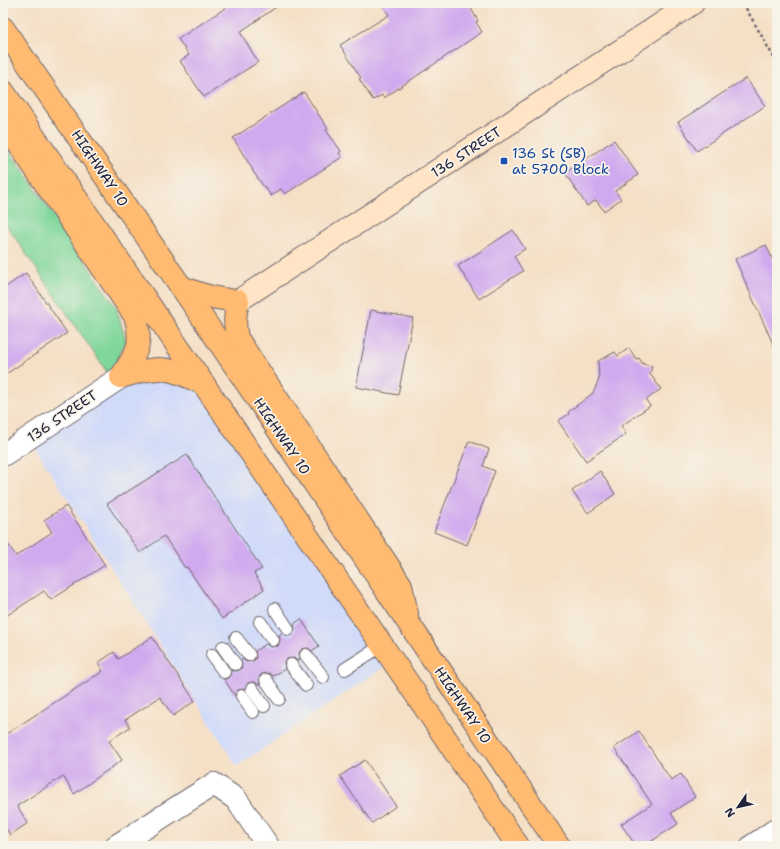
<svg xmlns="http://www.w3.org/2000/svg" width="780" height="849" font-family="'Shantell Sans',sans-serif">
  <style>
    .built { fill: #d0daf9 }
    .green { fill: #80d79c; stroke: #517c6c }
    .building { fill: #d0aaee }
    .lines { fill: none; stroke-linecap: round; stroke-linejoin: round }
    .lane-casing { stroke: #6c646b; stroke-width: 14 }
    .street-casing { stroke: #6c646b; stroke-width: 24 }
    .secondary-casing { stroke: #6c646b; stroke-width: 24 }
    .highway-casing { stroke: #6c646b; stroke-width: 24 }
    .path { stroke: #6c646b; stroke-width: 2.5; stroke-dasharray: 3 3; stroke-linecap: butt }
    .lane { stroke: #fff; stroke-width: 12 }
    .street { stroke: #fff; stroke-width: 22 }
    .secondary { stroke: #ffe4c6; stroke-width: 22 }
    .highway { stroke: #ffbb71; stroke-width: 22 }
    .transit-dot { fill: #1a4fb4; stroke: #f7f3e8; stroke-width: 1.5 }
    .labels { text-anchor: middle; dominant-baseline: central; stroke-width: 3.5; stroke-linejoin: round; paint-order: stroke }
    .street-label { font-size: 14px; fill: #22223b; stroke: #f7f3e8 }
    .transit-label { font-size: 14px; fill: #164399; stroke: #f7f3e8; text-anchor: start }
  </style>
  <rect width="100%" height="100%" fill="#f7f3e8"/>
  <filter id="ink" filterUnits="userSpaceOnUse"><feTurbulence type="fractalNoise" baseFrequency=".025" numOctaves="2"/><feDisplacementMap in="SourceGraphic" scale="8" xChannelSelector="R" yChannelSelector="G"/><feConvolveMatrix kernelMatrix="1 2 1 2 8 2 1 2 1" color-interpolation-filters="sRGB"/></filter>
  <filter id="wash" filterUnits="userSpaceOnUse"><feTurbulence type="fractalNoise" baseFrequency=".012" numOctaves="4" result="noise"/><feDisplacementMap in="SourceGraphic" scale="16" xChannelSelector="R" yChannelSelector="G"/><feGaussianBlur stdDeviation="0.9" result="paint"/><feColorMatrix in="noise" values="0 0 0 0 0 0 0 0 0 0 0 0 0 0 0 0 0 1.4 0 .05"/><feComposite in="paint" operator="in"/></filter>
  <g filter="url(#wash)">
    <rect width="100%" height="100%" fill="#f5dfc5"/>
    <!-- built -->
    <path class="built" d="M176 351 387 665 237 766 32 443Z"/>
    <!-- green -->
    <path class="green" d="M3 141 116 307 126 341 109 375 3 220Z"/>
    <g id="blocks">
      <!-- building -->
      <g class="building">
        <path d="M233 3H282L240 32 258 62 204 97 180 61 189 55 178 39Z"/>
        <path d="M381 3H468L478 21 476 22 482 32 384 98 382 95 373 100 359 79 361 78 340 45 389 15Z"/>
        <path d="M746 78 765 106 697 151 678 122Z"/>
        <path d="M304 92 328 129 326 130 341 151 339 153 342 157 285 194 281 189 271 196 265 187H264L252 170H253L233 138Z"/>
        <path d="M614 140 638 175 615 191 621 199 604 211 596 200 587 206 565 173Z"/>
        <path d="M513 230 525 249 514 256 523 271 479 299 458 266Z"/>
        <path d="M766 245 777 269V353L735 259Z"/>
        <path d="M26 273 67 333 3 376V289Z"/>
        <path d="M371 310 413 318 398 395 356 387Z"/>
        <path d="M629 348 636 359 639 358 643 364 652 366 650 374 661 389 646 400 650 406 621 426 626 434 586 461 558 421 569 414 568 412 593 393 599 379 598 361 615 352 618 356Z"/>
        <path d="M469 441 489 449 483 466 495 471 467 545 434 532Z"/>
        <path d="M187 455 262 569 254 573 264 589 222 619 187 567 185 568 164 536 140 553 107 504Z"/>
        <path d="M600 471 615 494 588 513 572 491Z"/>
        <path d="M66 506 105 565 51 600 44 591 3 618V537L16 556 52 532 44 520Z"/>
        <path d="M301 619 319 646 312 651 308 648 302 649 299 653 300 659 297 661 294 658 287 659 284 662 285 669 273 676 269 673 262 674 259 677 260 684 259 685 255 682H252L248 683 245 689 238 690 235 696 224 679 229 678 231 675V670L235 671 240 670 242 667 241 660 243 659 246 662 253 661 256 658 255 651 266 644 270 647 278 646 280 640 279 635 282 633 288 636 292 635 295 629 294 624Z"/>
        <path d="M152 637 195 701 173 716 160 697 125 720 130 727 109 741 122 760 74 794 63 776 17 806 28 823 10 835 3 823V736L103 671 98 663 114 652 118 659Z"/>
        <path d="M639 731 671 780 681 774 695 797 671 813 678 824 644 846H636L621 824 652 804 614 748Z"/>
        <path d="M365 760 396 806 372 823 340 776Z"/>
      </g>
    </g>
  </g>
  <g filter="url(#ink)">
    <use href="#blocks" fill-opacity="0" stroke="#6c646b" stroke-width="1"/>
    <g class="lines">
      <defs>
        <g id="lane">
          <path d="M275 609 288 629"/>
          <path d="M260 622 273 640"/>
          <path d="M236 638 249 655"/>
          <path d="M223 647 235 664"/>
          <path d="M212 655 224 672"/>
          <path d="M306 655 323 677"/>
          <path d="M291 665 306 685"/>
          <path d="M345 669 383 645"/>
          <path d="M266 680 279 699"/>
          <path d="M252 689 264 706"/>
          <path d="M242 696 253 712"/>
        </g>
        <g id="street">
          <path d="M3 455 121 377"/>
          <path d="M116 846 214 784 236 799 268 846"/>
          <path d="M752 846 777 829"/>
        </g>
        <path id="secondary" d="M238 301 693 3"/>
        <g id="highway">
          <path d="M3 28 206 323 559 846"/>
          <path d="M3 91 432 718 518 846"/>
          <path d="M3 121 135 316C144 345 136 353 121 377"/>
          <path d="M180 286C201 295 216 299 238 301 235 315 234 323 237 338L401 585 407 614"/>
          <path d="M121 377C161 365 166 366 204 384"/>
        </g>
      </defs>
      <!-- lane casing -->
      <use href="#lane" class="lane-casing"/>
      <!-- street casing -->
      <use href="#street" class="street-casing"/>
      <!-- secondary casing -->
      <use href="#secondary" class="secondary-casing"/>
      <!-- highway casing -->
      <use href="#highway" class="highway-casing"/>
      <!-- path -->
      <path class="path" d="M743 3 777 63"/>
      <!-- lane -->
      <use href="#lane" class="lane"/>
      <!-- street -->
      <use href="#street" class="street"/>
      <!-- secondary -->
      <use href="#secondary" class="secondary"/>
      <!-- highway -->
      <use href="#highway" class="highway"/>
    </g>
  </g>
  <!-- markers -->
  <rect class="transit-dot" x="500" y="157" width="8" height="8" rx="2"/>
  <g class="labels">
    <!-- street labels -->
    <g class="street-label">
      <text transform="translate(466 152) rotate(-33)">136 STREET</text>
      <text transform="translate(100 168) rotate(56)">HIGHWAY 10</text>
      <text transform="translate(62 416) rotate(-34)">136 STREET</text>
      <text transform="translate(282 436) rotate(56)">HIGHWAY 10</text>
      <text transform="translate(463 705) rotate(56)">HIGHWAY 10</text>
    </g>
    <!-- transit labels -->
    <g class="transit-label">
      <text x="512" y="153">136 St (SB)<tspan x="512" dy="16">at 5700 Block</tspan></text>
    </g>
  </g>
  <!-- margin -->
  <rect width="780" height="849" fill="none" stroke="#f7f3e8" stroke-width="16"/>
  <!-- north arrow -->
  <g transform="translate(738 807) rotate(236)" stroke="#f7f3e8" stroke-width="3" paint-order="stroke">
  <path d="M0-3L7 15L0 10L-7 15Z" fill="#22223b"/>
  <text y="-6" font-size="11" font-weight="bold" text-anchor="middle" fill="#22223b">N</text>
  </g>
</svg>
